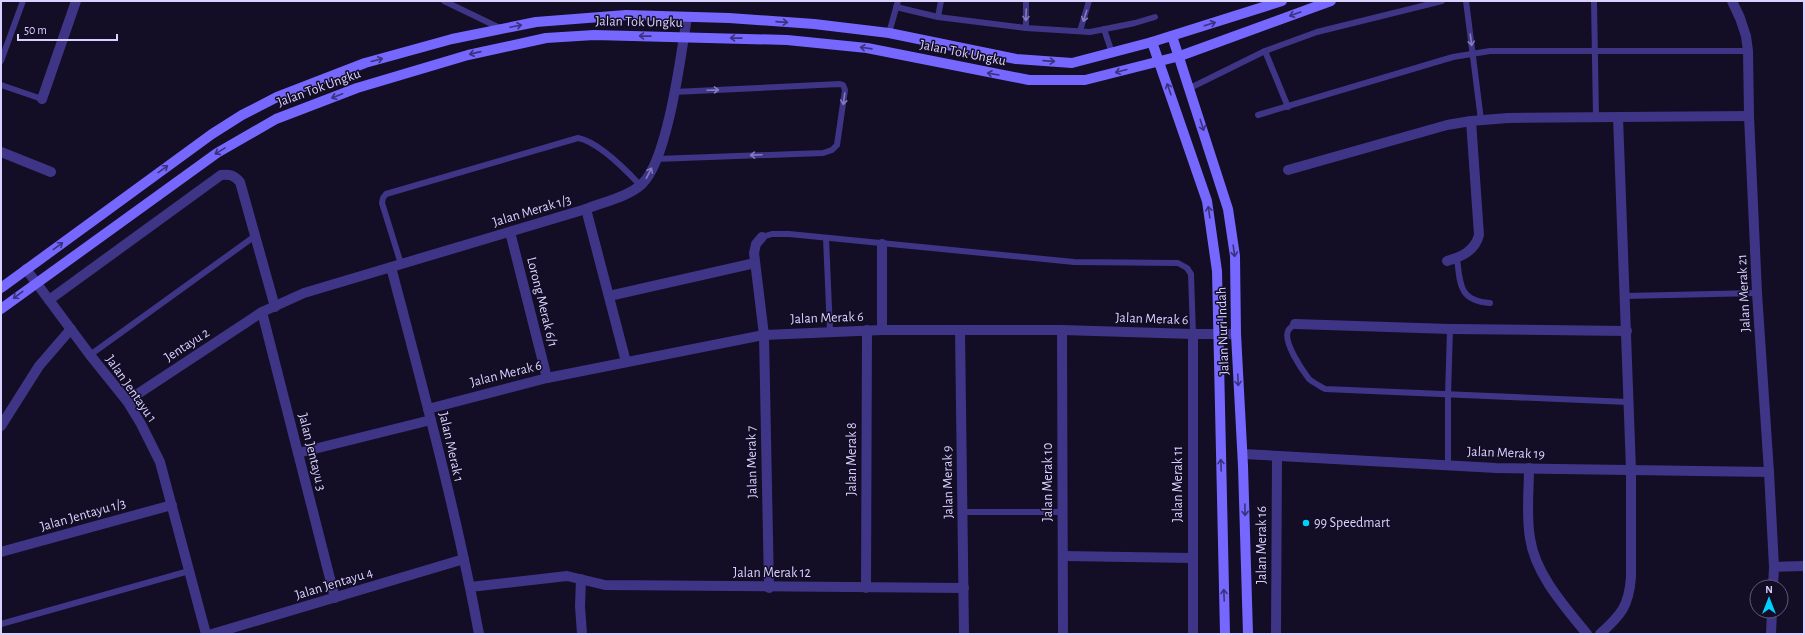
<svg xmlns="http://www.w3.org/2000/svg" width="1805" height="635" font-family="'Alegreya Sans',sans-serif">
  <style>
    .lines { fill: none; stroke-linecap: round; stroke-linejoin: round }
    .service { stroke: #3e3586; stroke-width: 6 }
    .minor { stroke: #3e3586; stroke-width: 10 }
    .secondary { stroke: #7668ff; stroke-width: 10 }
    .oneway { stroke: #3b317c }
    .oneway2 { stroke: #847bbc }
    .poi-dot { fill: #00d1fc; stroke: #130d25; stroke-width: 1.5 }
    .labels { text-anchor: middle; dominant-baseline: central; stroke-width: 3; stroke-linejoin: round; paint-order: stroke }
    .street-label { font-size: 14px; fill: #d9d1ff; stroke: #130d25 }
    .poi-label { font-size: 14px; fill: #d9d1ff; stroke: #130d25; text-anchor: start }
  </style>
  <rect width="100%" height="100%" fill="#130d25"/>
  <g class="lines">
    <!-- service -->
    <g class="service">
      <path d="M444 1 502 29"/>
      <path d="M1466 1 1481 120"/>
      <path d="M1594 1 1596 117"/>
      <path d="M896 7 938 17 1026 28 1090 32 1135 23 1155 17"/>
      <path d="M938 17 941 1"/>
      <path d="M1026 28V1"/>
      <path d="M1104 29 1112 53"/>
      <path d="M1080 31 1089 1"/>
      <path d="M889 33 898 1"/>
      <path d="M1265 51 1288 107"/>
      <path d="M1 61 23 1"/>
      <path d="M1 85 42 99"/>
      <path d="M1190 88 1265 51 1317 32 1442 1"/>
      <path d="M1258 115 1453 57 1490 51H1748"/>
      <path d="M656 159 823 153 832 150 837 145 845 90 843 85 840 84 674 92"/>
      <path d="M762 237 772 234H789L1074 262 1178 263 1187 268 1191 274 1193 334"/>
      <path d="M826 238 830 331"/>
      <path d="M1457 258C1460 284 1459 301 1490 303"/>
      <path d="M401 264 382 203 383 198 386 194 578 138C599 142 626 170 640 185"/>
      <path d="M1625 296 1757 293"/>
      <path d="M1295 324C1293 326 1289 328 1288 331 1283 342 1302 370 1309 379 1314 383 1320 386 1325 389L1628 402"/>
      <path d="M90 355 255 236"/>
      <path d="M1448 465V395L1450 329"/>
      <path d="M963 512H1063"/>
      <path d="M1 624 189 571"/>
    </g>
    <!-- minor -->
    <g class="minor">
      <path d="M1732 1 1740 18 1746 36 1748 51 1749 116 1757 293 1769 472 1774 567 1773 587"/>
      <path d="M42 99 76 1"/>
      <path d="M1 152 51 172"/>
      <path d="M1288 170 1447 125 1471 121 1508 118 1749 116"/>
      <path d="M586 209 626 362"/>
      <path d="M510 232 547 378"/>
      <path d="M762 237 756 244 754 253 764 335 769 588"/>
      <path d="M882 244V330"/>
      <path d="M1447 261C1461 257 1475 251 1479 235L1471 121"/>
      <path d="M391 267C423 389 456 510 479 634"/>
      <path d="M26 269 90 355 127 401 141 424 160 462 206 634"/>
      <path d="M609 296 755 263"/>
      <path d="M49 300 221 175C230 174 234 175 240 182L275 307"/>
      <path d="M262 312 335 598"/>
      <path d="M1295 324 1450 329 1627 331"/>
      <path d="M960 330 964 634"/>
      <path d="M1062 330 1063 634"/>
      <path d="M1193 334V634"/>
      <path d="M127 401 262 312 304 293 586 209C603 202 628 197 642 184 668 160 681 54 687 17"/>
      <path d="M428 409 547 378 764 335 882 330H1062L1193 334H1236"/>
      <path d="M1 426 39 366 71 329"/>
      <path d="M298 453 431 420"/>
      <path d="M1243 454 1496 468 1769 472"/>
      <path d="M1529 468C1529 491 1526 515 1530 538 1535 574 1565 607 1587 634"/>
      <path d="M1 552 172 505"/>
      <path d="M1063 556 1192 558"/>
      <path d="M1774 567 1804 566"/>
      <path d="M581 579 580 606 582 634"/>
      <path d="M470 587 567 576 605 585 964 588"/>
      <path d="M866 588 867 330"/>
      <path d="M212 634 464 559"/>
      <path d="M1276 634 1277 456"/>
      <path d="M1600 634C1621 615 1629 606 1631 577V470L1618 117"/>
      <path d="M1771 634 1772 611"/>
    </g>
    <!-- secondary -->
    <g class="secondary">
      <path d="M1172 36 1228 209 1235 256 1236 334 1243 466 1248 634"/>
      <path d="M1152 42 1207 201 1217 271 1225 634"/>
      <path d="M1 288 212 134 242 115 277 97 365 63 452 39 536 22 626 15 729 18 814 24 889 33 1016 59 1072 63 1152 42 1282 1"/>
      <path d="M1 309 217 153 276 119 357 88 468 55 546 38 594 35 787 40 867 48 1029 80H1085L1180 56 1331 1"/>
    </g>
  </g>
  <!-- one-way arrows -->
  <defs><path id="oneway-shaft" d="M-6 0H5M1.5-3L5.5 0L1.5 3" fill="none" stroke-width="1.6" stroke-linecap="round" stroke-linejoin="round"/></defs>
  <g class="oneway">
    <use href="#oneway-shaft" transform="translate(1295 14) rotate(160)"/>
    <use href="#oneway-shaft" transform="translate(782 22) rotate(4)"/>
    <use href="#oneway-shaft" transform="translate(1210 24) rotate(-17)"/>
    <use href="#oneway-shaft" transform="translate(516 26) rotate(-12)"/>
    <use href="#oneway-shaft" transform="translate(645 36) rotate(-179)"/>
    <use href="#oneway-shaft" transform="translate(736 38) rotate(-179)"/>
    <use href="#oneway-shaft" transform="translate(866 48) rotate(-172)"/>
    <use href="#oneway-shaft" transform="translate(475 53) rotate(167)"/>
    <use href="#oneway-shaft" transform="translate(377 60) rotate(-15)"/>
    <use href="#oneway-shaft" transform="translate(1049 61) rotate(4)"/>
    <use href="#oneway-shaft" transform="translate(1121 71) rotate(165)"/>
    <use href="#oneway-shaft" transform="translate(993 74) rotate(-170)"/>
    <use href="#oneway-shaft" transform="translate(1169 89) rotate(-109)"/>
    <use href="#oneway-shaft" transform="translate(337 96) rotate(159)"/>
    <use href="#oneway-shaft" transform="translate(1202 125) rotate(72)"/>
    <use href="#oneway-shaft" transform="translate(220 151) rotate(149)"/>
    <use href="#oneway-shaft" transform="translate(163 169) rotate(-36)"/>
    <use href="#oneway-shaft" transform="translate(1209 212) rotate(-98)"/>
    <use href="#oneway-shaft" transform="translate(58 246) rotate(-36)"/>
    <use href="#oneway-shaft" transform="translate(1234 251) rotate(82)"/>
    <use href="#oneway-shaft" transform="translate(18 295) rotate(143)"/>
    <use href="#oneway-shaft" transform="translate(1238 380) rotate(87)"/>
    <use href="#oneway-shaft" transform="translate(1221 465) rotate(-92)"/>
    <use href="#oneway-shaft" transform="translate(1245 510) rotate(89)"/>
    <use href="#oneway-shaft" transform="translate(1224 595) rotate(-92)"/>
  </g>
  <g class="oneway2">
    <use href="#oneway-shaft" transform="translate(1026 15) rotate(92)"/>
    <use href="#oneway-shaft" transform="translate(1085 16) rotate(107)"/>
    <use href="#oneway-shaft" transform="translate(1471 40) rotate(83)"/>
    <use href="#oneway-shaft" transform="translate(713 90) rotate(-2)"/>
    <use href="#oneway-shaft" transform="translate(844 99) rotate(98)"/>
    <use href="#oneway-shaft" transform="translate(756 155) rotate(178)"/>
    <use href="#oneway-shaft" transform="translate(649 173) rotate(-63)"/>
  </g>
  <!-- markers -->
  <circle class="poi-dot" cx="1306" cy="523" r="4"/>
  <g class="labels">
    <!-- street labels -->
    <g class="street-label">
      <text transform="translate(639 22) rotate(1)">Jalan Tok Ungku</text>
      <text transform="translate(963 53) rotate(11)">Jalan Tok Ungku</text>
      <text transform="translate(319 88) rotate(-20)">Jalan Tok Ungku</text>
      <text transform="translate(532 211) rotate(-17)">Jalan Merak 1/3</text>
      <text transform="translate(1744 293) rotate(-93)">Jalan Merak 21</text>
      <text transform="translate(542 302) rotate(76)">Lorong Merak 6/1</text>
      <text transform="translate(827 318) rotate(-2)">Jalan Merak 6</text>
      <text transform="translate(1152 319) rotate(2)">Jalan Merak 6</text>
      <text transform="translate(1223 331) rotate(-92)">Jalan Nuri Indah</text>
      <text transform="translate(187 345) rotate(-33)">Jentayu 2</text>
      <text transform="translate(506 374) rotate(-14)">Jalan Merak 6</text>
      <text transform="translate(131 389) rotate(55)">Jalan Jentayu 1</text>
      <text transform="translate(451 447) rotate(77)">Jalan Merak 1</text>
      <text transform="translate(312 452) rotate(76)">Jalan Jentayu 3</text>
      <text transform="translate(1506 453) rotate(2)">Jalan Merak 19</text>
      <text transform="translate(852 459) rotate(-90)">Jalan Merak 8</text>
      <text transform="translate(752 462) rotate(-91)">Jalan Merak 7</text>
      <text transform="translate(948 482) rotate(-91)">Jalan Merak 9</text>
      <text transform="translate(1048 482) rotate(-90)">Jalan Merak 10</text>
      <text transform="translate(1178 484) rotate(-90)">Jalan Merak 11</text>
      <text transform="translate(83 515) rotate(-16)">Jalan Jentayu 1/3</text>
      <text transform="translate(1262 545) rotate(-90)">Jalan Merak 16</text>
      <text x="772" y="573">Jalan Merak 12</text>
      <text transform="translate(334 584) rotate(-17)">Jalan Jentayu 4</text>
    </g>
    <!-- poi labels -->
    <g class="poi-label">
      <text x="1314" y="523">99 Speedmart</text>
    </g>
  </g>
  <!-- border -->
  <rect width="1805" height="635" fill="none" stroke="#d9d1ff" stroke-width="4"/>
  <!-- north arrow -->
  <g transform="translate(1769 599)"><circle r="19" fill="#130d25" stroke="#625b7c"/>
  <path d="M0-3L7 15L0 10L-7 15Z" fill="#00d1fc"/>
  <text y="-6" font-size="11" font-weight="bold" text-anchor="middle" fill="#d9d1ff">N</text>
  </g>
  <!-- scale -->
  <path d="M18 34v6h99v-6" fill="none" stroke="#d9d1ff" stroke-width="2"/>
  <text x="24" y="34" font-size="12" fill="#d9d1ff" stroke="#130d25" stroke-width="3" paint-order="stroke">50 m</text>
</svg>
